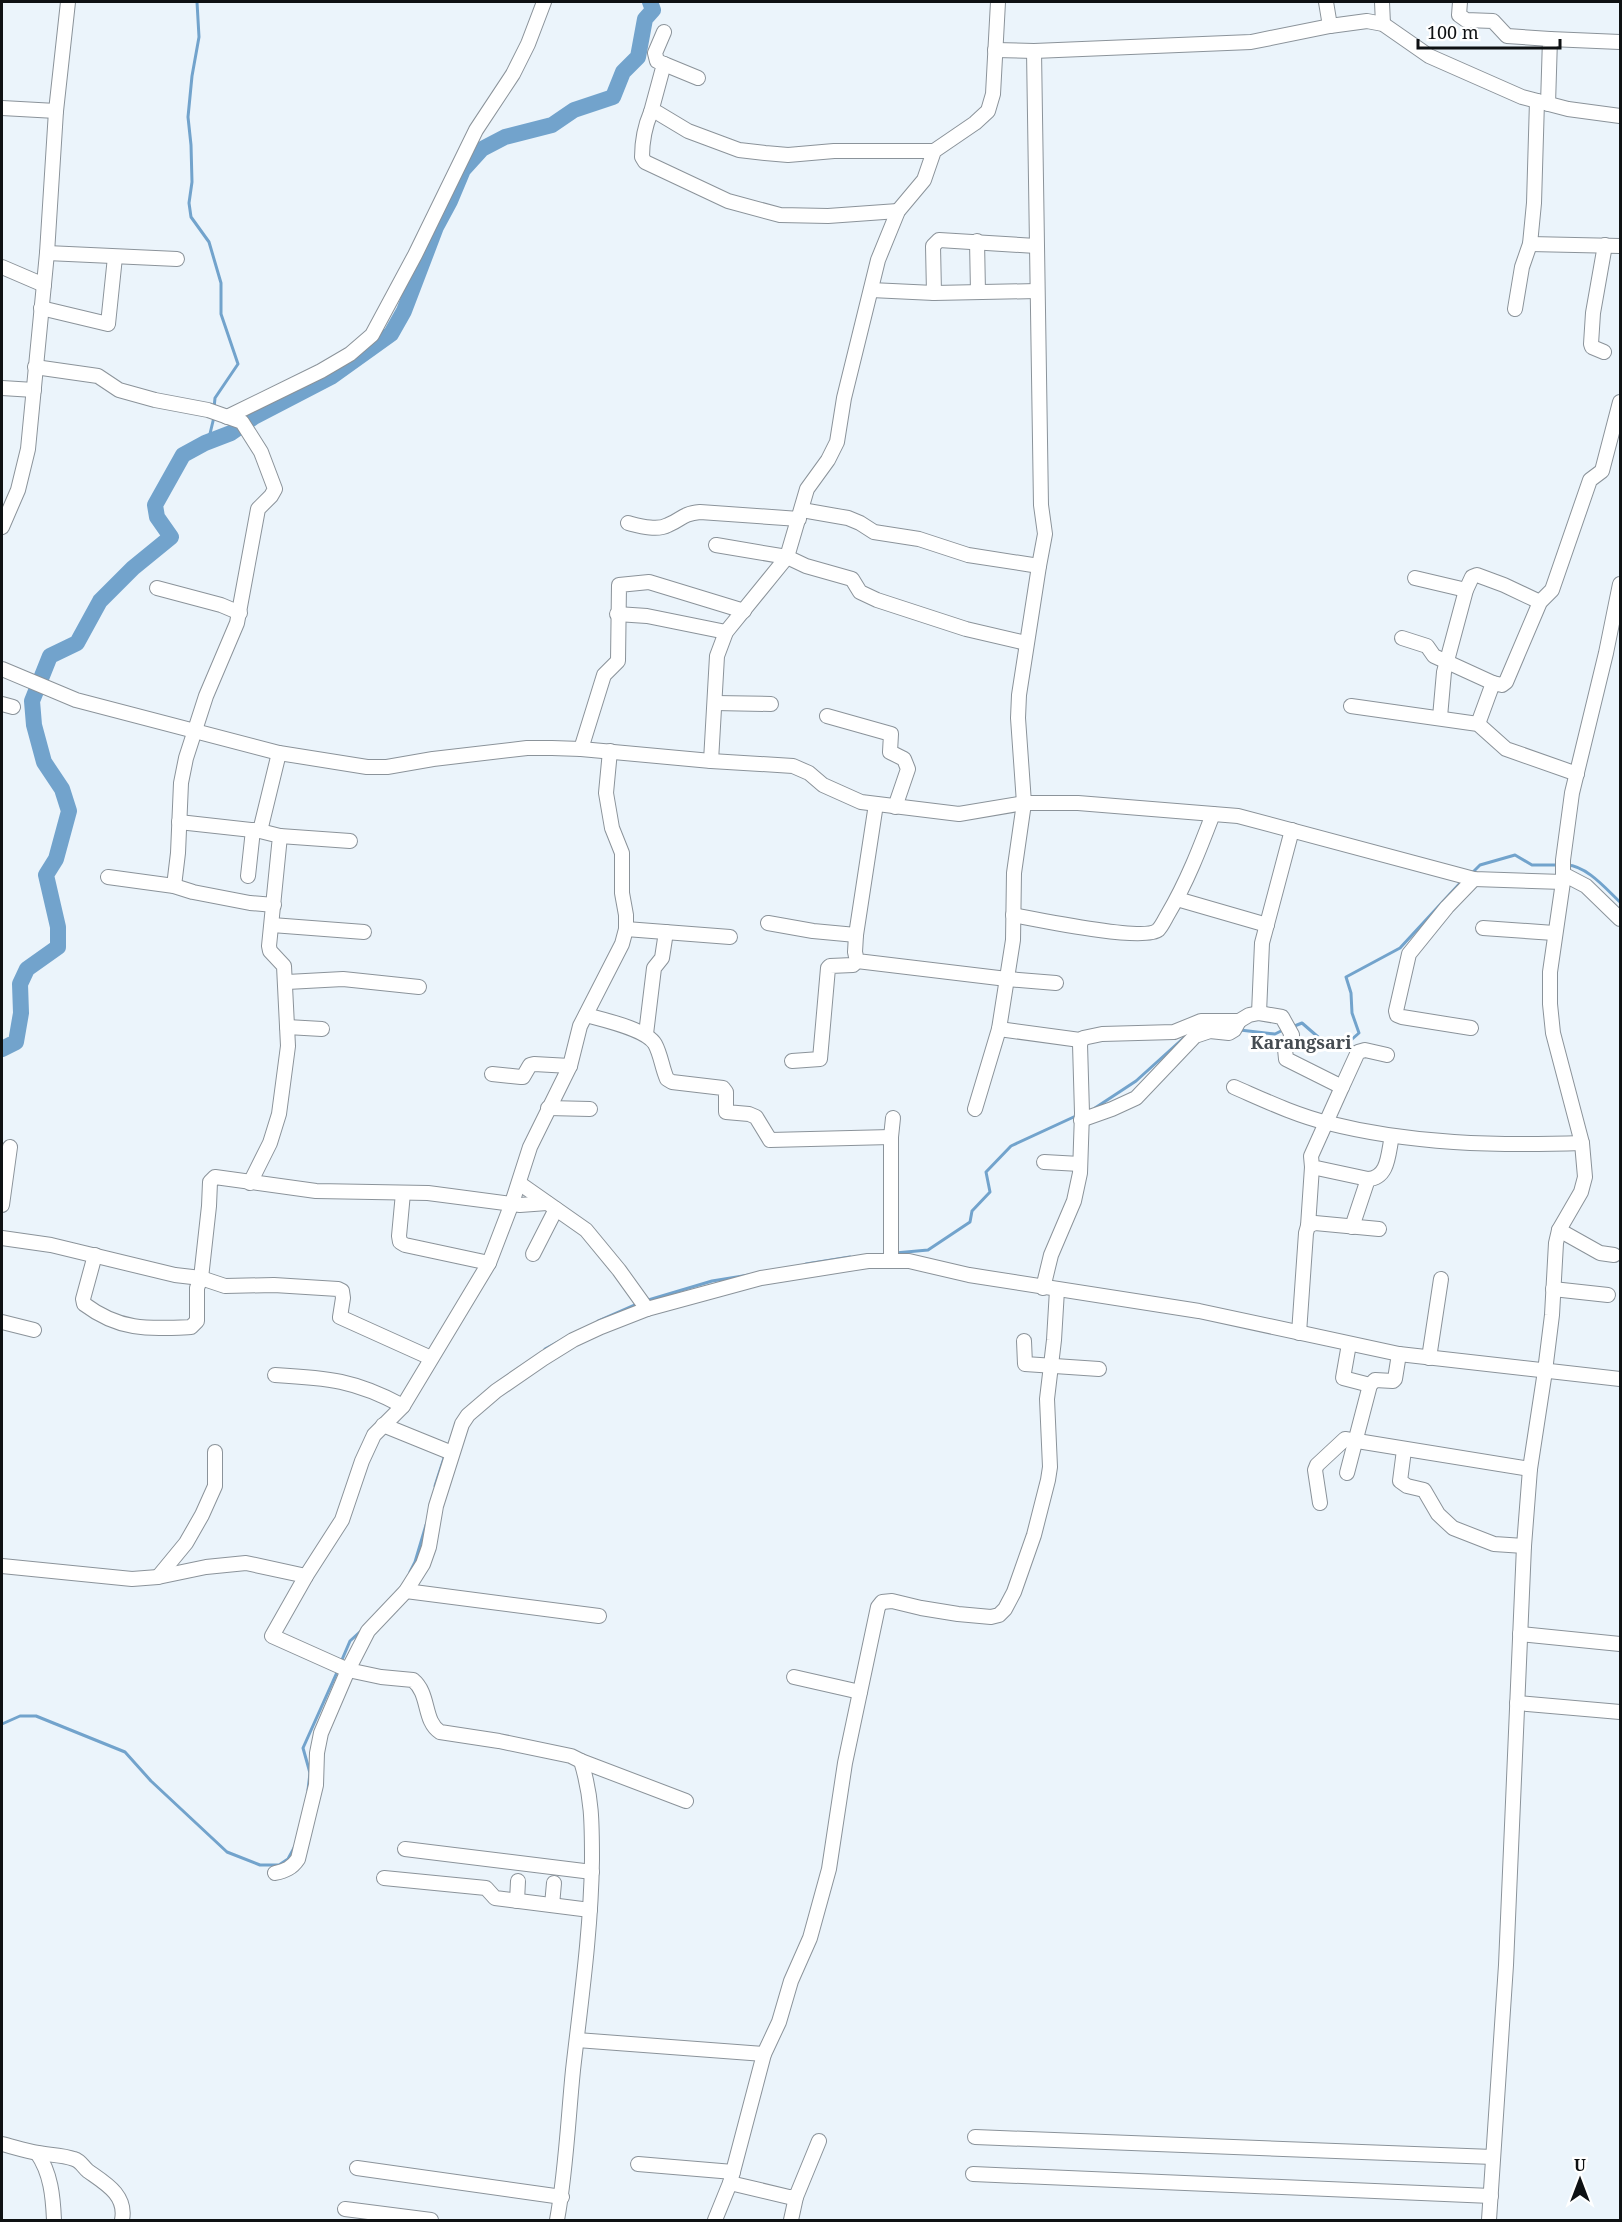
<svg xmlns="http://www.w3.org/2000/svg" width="1622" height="2222" font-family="'Noto Serif',serif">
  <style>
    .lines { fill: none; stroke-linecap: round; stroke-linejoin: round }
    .stream { stroke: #72a3cc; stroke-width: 3 }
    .river { stroke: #72a3cc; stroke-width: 16 }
    .minor-casing { stroke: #8b939a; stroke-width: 16 }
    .minor { stroke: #fff; stroke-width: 14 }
    .labels { text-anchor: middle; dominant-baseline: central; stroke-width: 6; stroke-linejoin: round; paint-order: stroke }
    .quarter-label { font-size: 18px; font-weight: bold; fill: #454c52; stroke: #fff }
  </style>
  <rect width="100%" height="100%" fill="#ebf4fb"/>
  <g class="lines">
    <!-- stream -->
    <g class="stream">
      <path d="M197 2 199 37 192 76 188 117 191 145 192 182 189 203 191 217 209 242 221 283V314L238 364 215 398 214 408"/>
      <path d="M208 442 214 417"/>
      <path d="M1567 865C1587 866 1606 889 1620 902"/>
      <path d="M1472 873 1480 865 1515 855 1532 865H1560"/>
      <path d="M1292 1027 1302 1023 1333 1050 1342 1048 1359 1033 1352 1013 1351 993 1346 977 1400 948 1462 881"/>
      <path d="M1240 1030 1275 1034 1283 1030"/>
      <path d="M1095 1108 1136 1081 1188 1034"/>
      <path d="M895 1253 928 1250 970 1222 972 1211 990 1192 986 1172 1011 1146 1078 1115"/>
      <path d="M806 1264 850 1257"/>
      <path d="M645 1301 712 1281 749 1275"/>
      <path d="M598 1321 639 1303"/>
      <path d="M545 1349 558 1342"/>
      <path d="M435 1486 445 1455"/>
      <path d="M410 1572 415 1562 426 1525"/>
      <path d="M341 1662 350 1641 362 1630"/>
      <path d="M2 1724 20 1716H36L125 1752 151 1781 227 1852 260 1865H279L288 1859 295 1846"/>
      <path d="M308 1790 310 1773 303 1748 338 1670"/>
    </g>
    <!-- river -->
    <path class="river" d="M2 1049 16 1042 21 1013 20 984 27 969 58 947V927L46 875 56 859 69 811 62 789 44 762 34 725 32 701 50 656 77 643 100 601 133 568 171 537 157 517 155 505 183 455 205 443 231 433 254 417 331 377 391 334 404 311 436 227 450 201 463 170 482 149 505 137 552 125 574 110 613 97 623 72 638 57 645 19 653 10 650 2"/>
    <defs>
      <g id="minor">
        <path d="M1326 2 1330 26"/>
        <path d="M1382 2 1383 24"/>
        <path d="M1460 2 1459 15 1466 20 1493 21 1507 36 1550 39 1548 104"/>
        <path d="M664 32 655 53 657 61 664 64 651 112 658 113 688 131 739 150 765 153 788 155 834 151H934"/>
        <path d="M1550 39 1620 42"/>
        <path d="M995 50 1034 51 1251 42 1330 26 1367 21 1383 24 1429 56 1522 97 1568 109 1620 116"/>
        <path d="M664 64 698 78"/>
        <path d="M2 108 56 111"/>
        <path d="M651 112C645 126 642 141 642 157L645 162 728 201 780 215 828 216 898 211"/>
        <path d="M977 241 978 292"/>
        <path d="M1530 244 1620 246"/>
        <path d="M47 253 177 259"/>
        <path d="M2 267 44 285"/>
        <path d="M871 290 934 293 1037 291"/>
        <path d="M934 293 933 246 939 240 1036 246"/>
        <path d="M41 308 108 324 115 257"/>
        <path d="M1515 309 1522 267 1530 244 1534 203 1537 101"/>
        <path d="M1604 352 1592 347 1591 344 1593 313 1605 245"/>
        <path d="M35 367 98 376 119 390 155 400 208 410 242 422 261 452 275 489 271 496 258 509 237 623 206 696 186 758 181 783 178 853 174 886"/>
        <path d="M2 388 34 390"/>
        <path d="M227 417 321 371 350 354 372 335 415 255 476 130 513 74 528 44 544 2"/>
        <path d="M802 510 848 518 860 523 874 532 919 539 968 555 1039 566"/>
        <path d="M628 523C640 526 657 531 668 525 683 519 681 514 700 512L799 519"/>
        <path d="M2 527 18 490 28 449 47 253 56 111 68 2"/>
        <path d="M716 545 787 557 806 566 852 579 860 592 877 600 966 629 1026 643"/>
        <path d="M1415 578 1466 590"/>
        <path d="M157 588 221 605 240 613"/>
        <path d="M617 614 647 616 726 632"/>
        <path d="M1402 638 1427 646 1434 656 1493 683"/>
        <path d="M2 669 76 700 279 753 367 767H387L433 759 527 748H552L581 749 711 761 793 766 809 773 823 785 861 802 959 814 1024 803H1078L1238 816 1474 879 1563 882"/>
        <path d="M715 703 771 704"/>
        <path d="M2 704 13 707"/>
        <path d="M1351 706 1478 724 1506 749 1577 774"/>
        <path d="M827 716 891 734 890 752 904 759 908 769 895 807"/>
        <path d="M1440 717 1444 672 1466 590 1472 577 1477 575 1504 585 1540 602"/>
        <path d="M1478 724 1493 683 1502 685 1506 682 1540 602 1552 590 1590 480 1602 471 1620 402"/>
        <path d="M581 749 604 675 618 661 619 585 649 582 744 611"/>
        <path d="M711 761 717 656 726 632 787 557 807 489 828 460 837 442 844 398 878 260 898 211 924 180 934 151 975 123 988 111 993 94 998 2"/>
        <path d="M876 804 856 935 855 952 857 961 1007 979 1056 983"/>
        <path d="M179 822 260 831 280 836 269 946 270 951 284 966 288 1046 279 1114 270 1143 250 1183"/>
        <path d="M260 831 279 753"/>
        <path d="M280 836 350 841"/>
        <path d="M1563 874 1586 886 1620 919"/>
        <path d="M248 876 253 830"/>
        <path d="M108 877 174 886 193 892 250 903 274 905"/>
        <path d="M1177 899 1267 925"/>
        <path d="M1013 915C1035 919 1144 942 1158 930 1162 926 1165 919 1168 914 1187 882 1200 848 1213 814"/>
        <path d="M768 923 813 931 856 935"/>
        <path d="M272 925 364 932"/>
        <path d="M1483 928 1554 933"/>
        <path d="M626 929 730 937"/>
        <path d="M287 982 343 979 419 987"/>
        <path d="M1259 1013 1262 943 1292 830"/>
        <path d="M586 1015C604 1020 646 1029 655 1044 661 1055 662 1068 667 1079L672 1082 723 1088 726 1092V1112L749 1114 756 1117 770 1140 891 1137"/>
        <path d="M287 1027 322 1029"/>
        <path d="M1471 1028 1402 1017 1397 1015 1396 1011 1409 954 1447 907 1474 879"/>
        <path d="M999 1029 1080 1040"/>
        <path d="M646 1034 654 968 662 958 666 932"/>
        <path d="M792 1061 820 1059 828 968 830 966 853 965 857 961"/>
        <path d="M492 1074 521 1077H523L530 1065 534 1064 570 1066"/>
        <path d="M1234 1087C1264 1100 1295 1115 1328 1123 1411 1144 1496 1146 1582 1143"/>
        <path d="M1342 1087 1311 1156 1312 1167 1368 1179C1389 1178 1388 1153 1392 1136"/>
        <path d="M548 1108 590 1109"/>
        <path d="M975 1109 999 1029 1013 940 1014 873 1024 803 1018 718 1019 695 1039 566 1045 534 1041 505 1034 51"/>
        <path d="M1081 1120 1112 1109 1136 1098 1195 1036 1210 1031 1229 1033 1234 1030 1239 1021"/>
        <path d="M1044 1162 1080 1164"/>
        <path d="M519 1183 586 1230 619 1270 647 1309"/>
        <path d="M403 1193 399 1236 400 1242 405 1245 489 1263"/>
        <path d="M2 1205 10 1147"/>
        <path d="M1308 1226 1312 1167"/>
        <path d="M1352 1227 1368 1179"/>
        <path d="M1559 1230 1600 1253 1614 1255"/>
        <path d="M2 1238 51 1245 175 1275 201 1278 225 1286 274 1285 338 1289 342 1291 343 1298 340 1317 431 1358"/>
        <path d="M533 1254 556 1209"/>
        <path d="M95 1255 83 1299 84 1304C120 1331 148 1329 191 1327L197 1321V1288L201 1278 209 1206 210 1182 215 1177 316 1191 428 1193 520 1205 547 1203"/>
        <path d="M891 1261V1137L893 1118"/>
        <path d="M1043 1288 1051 1255 1074 1201 1080 1173 1082 1113 1080 1044 1083 1038 1102 1034 1174 1032 1201 1021H1239L1249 1015 1259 1013 1282 1017 1292 1035 1285 1049 1286 1059 1342 1087 1358 1052 1365 1050 1387 1055"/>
        <path d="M1553 1289 1608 1295"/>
        <path d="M2 1322 34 1330"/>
        <path d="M1299 1333 1306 1233 1308 1226 1315 1223 1379 1229"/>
        <path d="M1024 1341 1025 1364 1099 1369"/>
        <path d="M1349 1344 1343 1378 1370 1385"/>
        <path d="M1429 1358 1441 1279"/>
        <path d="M275 1375C328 1378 355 1380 403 1406"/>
        <path d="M383 1425 452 1453"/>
        <path d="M1404 1450 1400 1481 1407 1486 1424 1490 1438 1514 1453 1528 1494 1544 1524 1546"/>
        <path d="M1347 1473 1370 1385 1375 1380 1393 1381 1395 1379 1399 1354"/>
        <path d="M1320 1503 1315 1470 1317 1465 1345 1439 1530 1469"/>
        <path d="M2 1566 132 1579 158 1577 206 1567 246 1563 306 1576"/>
        <path d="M158 1577 186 1543 202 1515 215 1486V1452"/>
        <path d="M406 1591 599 1616"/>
        <path d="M1520 1634 1620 1644"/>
        <path d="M794 1677 860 1692"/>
        <path d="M1517 1703 1620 1712"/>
        <path d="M581 1761 686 1801"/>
        <path d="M405 1849 592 1872"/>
        <path d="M275 1873C285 1871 292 1868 298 1859L316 1785 317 1753 321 1733 348 1670 368 1631 406 1591 423 1564 429 1547 436 1506 462 1424 468 1415 496 1391 544 1358 573 1340 601 1327 647 1309 761 1278 868 1261H909L969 1275 1199 1311 1399 1354 1620 1379"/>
        <path d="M384 1878 486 1888 495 1898 590 1910"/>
        <path d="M517 1901 518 1881"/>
        <path d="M552 1905 554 1883"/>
        <path d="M577 2040 764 2054"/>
        <path d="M975 2137 1493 2157"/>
        <path d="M2 2144C14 2147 26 2151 38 2153 49 2155 63 2155 74 2159 81 2161 83 2167 88 2171 105 2183 127 2195 122 2220"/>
        <path d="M37 2153C51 2173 53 2197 54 2220"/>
        <path d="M638 2164 733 2172"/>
        <path d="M357 2168 562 2197"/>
        <path d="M973 2174 1491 2196"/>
        <path d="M730 2183 789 2197H796L819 2141"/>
        <path d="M345 2209 431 2220"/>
        <path d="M557 2220C566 2171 568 2120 573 2070 581 2000 591 1931 592 1860 592 1823 592 1797 581 1761L571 1756 499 1741 440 1732C423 1721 430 1694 413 1680L381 1677 348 1670 272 1636 306 1576 342 1520 362 1461 374 1435 403 1406 489 1263 512 1203 530 1147 570 1066 580 1026 622 944 626 929V915L622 893V853L612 828 606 793 610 751"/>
        <path d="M715 2220 730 2183 764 2054 779 2022 791 1981 810 1938 829 1869 845 1763 878 1607 882 1602 892 1601 921 1608 958 1614 991 1617 999 1615 1005 1609 1014 1592 1034 1535 1048 1480 1050 1467 1047 1399 1054 1340 1057 1290"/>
        <path d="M791 2220 796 2197"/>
        <path d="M1489 2220 1506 1965 1524 1546 1530 1469 1545 1371 1552 1315 1556 1243 1559 1230 1581 1192 1585 1177 1582 1143 1553 1033 1550 1004V972L1563 882V860L1572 793 1606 653 1620 584"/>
      </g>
    </defs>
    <!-- minor casing -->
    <use href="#minor" class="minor-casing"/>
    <!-- minor -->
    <use href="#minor" class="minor"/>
  </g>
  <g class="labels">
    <!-- quarter labels -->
    <g class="quarter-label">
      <text x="1301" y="1042">Karangsari</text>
    </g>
  </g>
  <!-- border -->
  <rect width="1622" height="2222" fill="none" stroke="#0e1113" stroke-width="6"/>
  <!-- north arrow -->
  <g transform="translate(1580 2180)" stroke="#ffffff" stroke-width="4.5" paint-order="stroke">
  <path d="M0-4.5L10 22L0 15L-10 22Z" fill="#0e1113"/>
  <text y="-9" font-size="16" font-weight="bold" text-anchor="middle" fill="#0e1113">U</text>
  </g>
  <!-- scale -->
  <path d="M1418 39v9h142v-9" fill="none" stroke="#0e1113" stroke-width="3"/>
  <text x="1427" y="39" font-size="18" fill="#0e1113" stroke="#ffffff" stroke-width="4.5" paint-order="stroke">100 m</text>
</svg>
